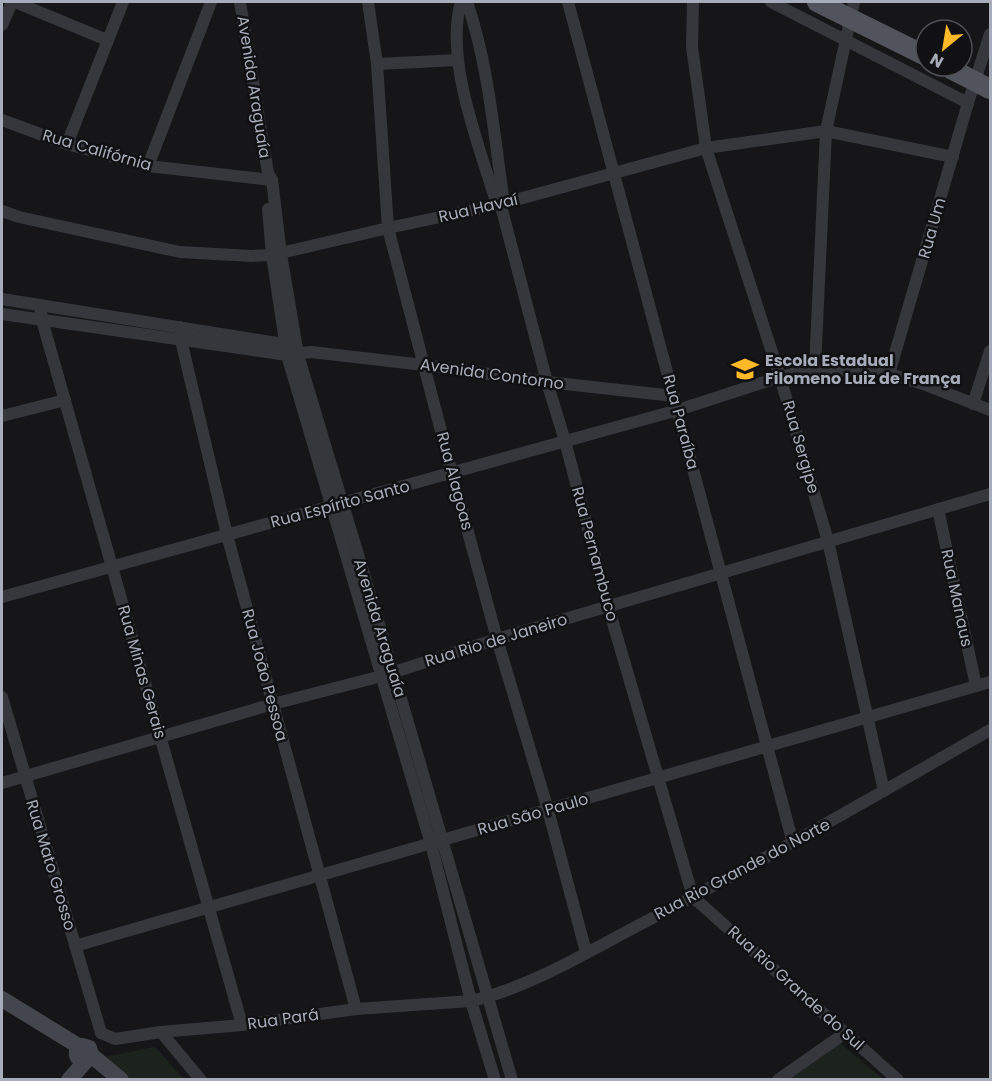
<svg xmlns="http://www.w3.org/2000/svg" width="992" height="1081" font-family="Poppins,sans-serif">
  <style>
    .green { fill: #1b231c }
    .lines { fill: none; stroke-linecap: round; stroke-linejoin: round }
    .street { stroke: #36373d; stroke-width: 12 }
    .secondary { stroke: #44464d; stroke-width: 16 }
    .primary { stroke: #52545d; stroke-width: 20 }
    .labels { text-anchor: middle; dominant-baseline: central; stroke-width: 5; stroke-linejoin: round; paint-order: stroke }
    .street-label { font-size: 16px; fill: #a6acb9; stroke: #111113 }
    .poi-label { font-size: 16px; font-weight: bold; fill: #a6acb9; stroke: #111113; text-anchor: start }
  </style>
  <rect width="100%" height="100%" fill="#161518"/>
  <!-- green -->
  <g class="green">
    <path d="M840 1043 883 1079 786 1080Z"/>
    <path d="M155 1047 184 1079H124L97 1058Z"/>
  </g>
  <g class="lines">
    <!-- street -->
    <g class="street">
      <path d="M15 2 107 40"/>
      <path d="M240 2 268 173 272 180 281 254 298 355 393 671 512 1080"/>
      <path d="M368 2 377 64 388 228 452 473 497 639 548 810 586 952"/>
      <path d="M461 2C444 59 480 148 497 205L502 210 547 382 565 441 608 606 693 897 898 1080"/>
      <path d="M467 2C489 66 494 136 504 203L502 209"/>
      <path d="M568 2 793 843"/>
      <path d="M693 2 692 47 706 148 780 377 828 541 884 791"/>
      <path d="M771 2 968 103"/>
      <path d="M2 25 12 2"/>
      <path d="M377 64 458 60"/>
      <path d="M2 120 67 144 148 166 272 180"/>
      <path d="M67 144 123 2"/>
      <path d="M148 166 211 2"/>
      <path d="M268 209 272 255 287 355 431 844 471 1001 495 1080"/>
      <path d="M2 211 19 217 180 252 251 256 272 255 388 228 497 205 706 148 826 131 953 157"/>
      <path d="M2 299 290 345"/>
      <path d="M40 305 42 320 242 1025"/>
      <path d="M2 314 287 355 311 352 424 365 547 382 674 396"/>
      <path d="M180 327 181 340 227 535 356 1009"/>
      <path d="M815 368 826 131 854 2"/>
      <path d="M889 374 968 103 990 34"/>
      <path d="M973 404 990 351"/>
      <path d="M2 416 65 400"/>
      <path d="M938 509 976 686"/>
      <path d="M2 597 678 410 780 377 815 368 889 374 923 384 990 410"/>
      <path d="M2 697 101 1033"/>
      <path d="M2 783 273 704 382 676 497 639 990 494"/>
      <path d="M75 946 990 682"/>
      <path d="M161 1032 201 1080"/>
      <path d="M101 1033 115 1039 161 1032 242 1025 356 1009 471 1001C531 987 587 952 641 924 759 863 875 796 990 730"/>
      <path d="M778 1080 845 1033"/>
    </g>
    <!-- secondary -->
    <g class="secondary">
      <path d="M2 999 80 1047"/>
      <path d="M91 1055 121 1080"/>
      <path d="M69 1080 91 1055 89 1048 82 1046 77 1051C76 1057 78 1059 84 1061"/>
    </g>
    <!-- primary -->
    <g class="primary">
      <path d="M817 2 926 56"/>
      <path d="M945 66 990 89"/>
    </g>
  </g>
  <!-- icons -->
  <defs>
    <symbol id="school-bare" viewBox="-9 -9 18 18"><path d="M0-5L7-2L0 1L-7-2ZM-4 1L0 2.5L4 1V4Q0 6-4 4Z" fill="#ffb926" stroke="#111113" stroke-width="2.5" paint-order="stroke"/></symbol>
  </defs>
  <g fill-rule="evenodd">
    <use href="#school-bare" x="726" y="350" width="38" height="38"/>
  </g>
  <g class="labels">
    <!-- street labels -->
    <g class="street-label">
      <text transform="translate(254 87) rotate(81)">Avenida Araguaía</text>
      <text transform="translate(97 150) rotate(16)">Rua Califórnia</text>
      <text transform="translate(478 208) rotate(-13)">Rua Havaí</text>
      <text transform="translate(932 228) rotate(-74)">Rua Um</text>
      <text transform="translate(492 374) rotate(8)">Avenida Contorno</text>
      <text transform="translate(681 422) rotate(75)">Rua Paraíba</text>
      <text transform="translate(801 447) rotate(74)">Rua Sergipe</text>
      <text transform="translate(455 481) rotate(75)">Rua Alagoas</text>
      <text transform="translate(340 504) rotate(-15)">Rua Espírito Santo</text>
      <text transform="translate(595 554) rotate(75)">Rua Pernambuco</text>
      <text transform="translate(957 598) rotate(78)">Rua Manaus</text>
      <text transform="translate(380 628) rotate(73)">Avenida Araguaía</text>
      <text transform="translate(496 640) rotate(-17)">Rua Rio de Janeiro</text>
      <text transform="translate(142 672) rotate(74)">Rua Minas Gerais</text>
      <text transform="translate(265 675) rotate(75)">Rua João Pessoa</text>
      <text transform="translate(533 814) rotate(-16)">Rua São Paulo</text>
      <text transform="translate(51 865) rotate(73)">Rua Mato Grosso</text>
      <text transform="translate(742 869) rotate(-28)">Rua Rio Grande do Norte</text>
      <text transform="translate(796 988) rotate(42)">Rua Rio Grande do Sul</text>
      <text transform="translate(283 1019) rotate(-8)">Rua Pará</text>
    </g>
    <!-- poi labels -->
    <g class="poi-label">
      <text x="765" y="360">Escola Estadual<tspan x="765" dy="18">Filomeno Luiz de França</tspan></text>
    </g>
  </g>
  <!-- border -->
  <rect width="992" height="1081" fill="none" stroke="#a6acb9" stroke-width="6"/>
  <!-- north arrow -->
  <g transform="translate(944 48) rotate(210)"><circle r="28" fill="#111113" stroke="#4d4f55" stroke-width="1.5"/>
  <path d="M0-4.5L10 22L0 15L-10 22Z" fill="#ffb926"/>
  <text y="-9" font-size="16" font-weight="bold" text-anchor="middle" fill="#a6acb9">N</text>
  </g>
</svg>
